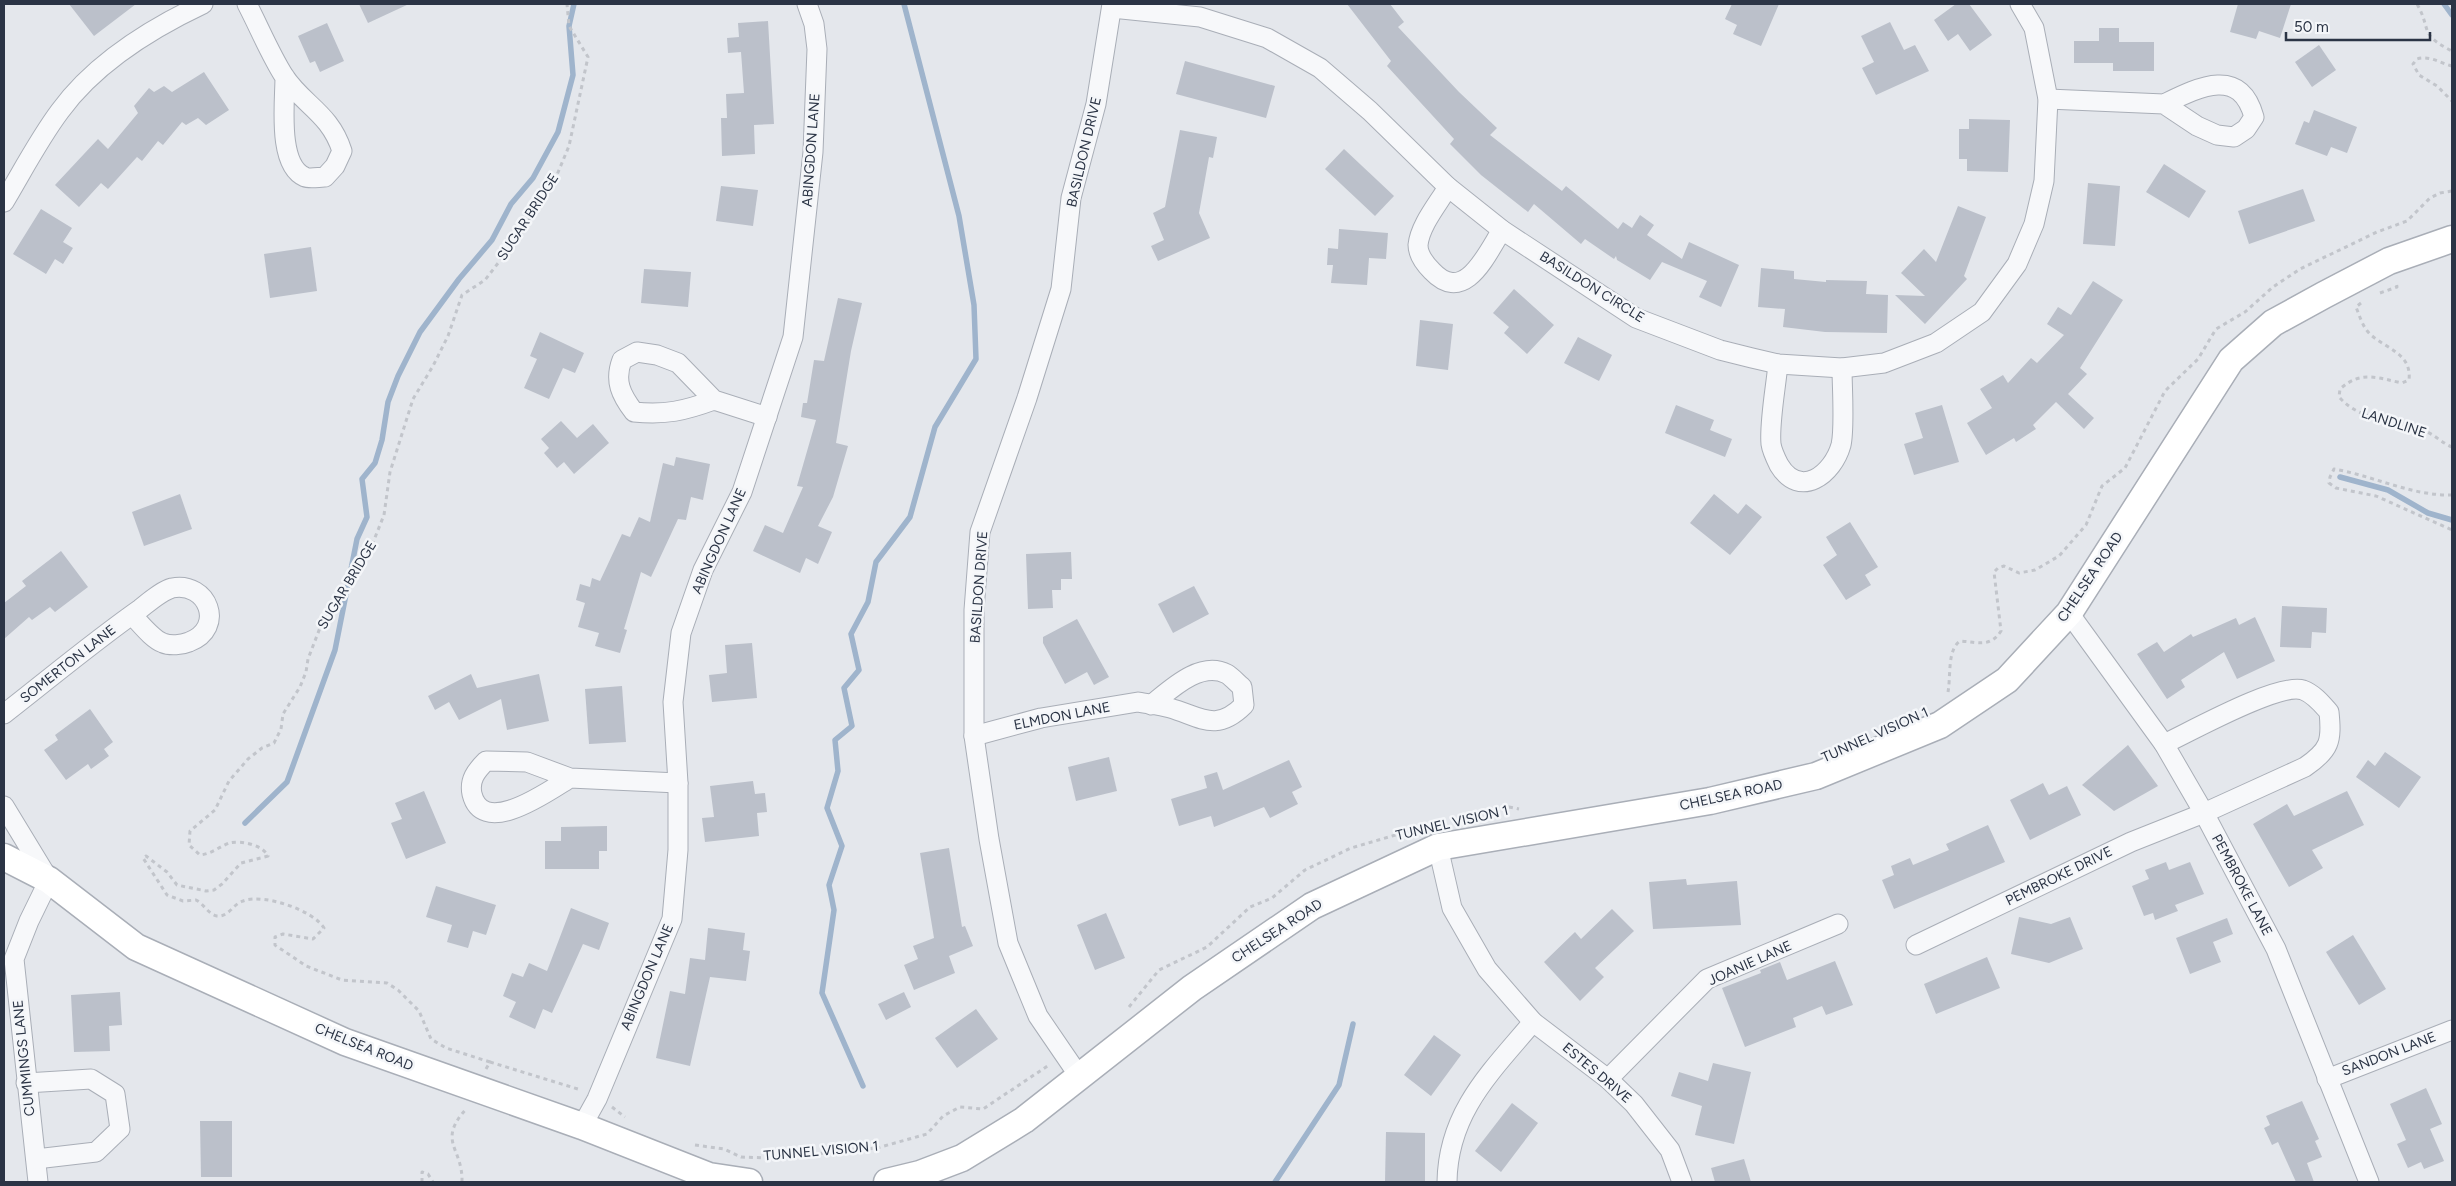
<svg xmlns="http://www.w3.org/2000/svg" width="2456" height="1186" font-family="Figtree,sans-serif">
  <style>
    .lines { fill: none; stroke-linecap: round; stroke-linejoin: round }
    .stream { stroke: #9fb4cc; stroke-width: 5.5 }
    .building { fill: #bbc0ca }
    .street-casing { stroke: #a9aeb7; stroke-width: 21 }
    .secondary-casing { stroke: #a9aeb7; stroke-width: 29 }
    .path { stroke: #c2c5cb; stroke-width: 3; stroke-dasharray: 4 4; stroke-linecap: butt }
    .street { stroke: #f7f8fa; stroke-width: 19 }
    .secondary { stroke: #fff; stroke-width: 26 }
    .labels { text-anchor: middle; dominant-baseline: central; stroke-width: 5; stroke-linejoin: round; paint-order: stroke }
    .street-label { font-size: 14px; fill: #2b3445; stroke: #f4f6f9 }
  </style>
  <rect width="100%" height="100%" fill="#e4e7ec"/>
  <g class="lines">
    <!-- stream -->
    <g class="stream">
      <path d="M2444 4 2452 15"/>
      <path d="M2340 477 2388 490 2428 513 2452 520"/>
      <path d="M245 823 287 782 335 650 357 539 367 517 362 479 375 463 382 440 388 402 398 376 420 332 459 279 492 240 511 204 533 178 558 132 573 75 569 26 574 4"/>
      <path d="M863 1086 822 993 834 910 829 885 842 846 827 808 838 771 835 740 852 726 844 688 859 670 851 634 868 602 876 562 910 517 935 427 976 359 974 305 959 216 904 4"/>
      <path d="M1275 1182 1339 1085 1353 1024"/>
    </g>
  </g>
  <!-- building -->
  <g class="building">
    <path d="M69 4H136L94 36Z"/>
    <path d="M359 4H409L368 23Z"/>
    <path d="M1347 4H1390L1404 22 1398 27 1459 92 1497 128 1490 135 1562 191 1566 186 1618 229 1623 222 1632 228 1640 215 1654 225 1647 235 1682 259 1689 242 1739 265 1721 307 1699 297 1707 281 1662 262 1650 280 1617 260 1616 256 1614 259 1585 239 1581 244 1534 204 1528 212 1481 175 1450 144 1454 139 1387 66 1391 61Z"/>
    <path d="M1732 4H1779L1761 46 1733 34 1737 25 1725 19Z"/>
    <path d="M1956 4H1969L1992 35 1970 51 1958 34 1948 41 1934 20Z"/>
    <path d="M2238 4H2291L2280 38 2259 31 2256 39 2230 32Z"/>
    <path d="M768 21 774 124 754 125 755 154 722 156 721 118H727L726 94 744 93 741 52 728 53 727 38 739 37 738 23Z"/>
    <path d="M1890 22 1904 50 1915 45 1929 71 1876 95 1862 68 1874 62 1861 36Z"/>
    <path d="M327 23 344 61 320 72 315 61 310 63 298 36Z"/>
    <path d="M2099 28H2119V42H2154V71H2113V63H2074V41H2099Z"/>
    <path d="M2319 45 2336 70 2312 87 2295 62Z"/>
    <path d="M1185 61 1275 86 1266 118 1176 94Z"/>
    <path d="M204 72 229 110 206 125 198 118 186 125 182 122 163 145 158 141 142 161 137 157 108 189 101 183 79 207 55 185 98 139 108 149 138 113 134 106 149 88 154 92 164 86 172 92Z"/>
    <path d="M2314 110 2357 127 2347 153 2331 147 2327 156 2295 144 2304 121 2309 123Z"/>
    <path d="M1969 119 2010 120 2008 172 1967 171V159H1959V129H1969Z"/>
    <path d="M1180 130 1217 137 1213 158 1209 157 1199 213 1210 238 1158 261 1151 246 1164 240 1153 213 1165 207Z"/>
    <path d="M1344 149 1394 196 1375 216 1325 169Z"/>
    <path d="M2164 164 2206 191 2189 218 2146 192Z"/>
    <path d="M2088 183 2120 186 2115 246 2083 244Z"/>
    <path d="M721 186 758 190 753 226 716 221Z"/>
    <path d="M2303 189 2315 221 2249 244 2238 211Z"/>
    <path d="M1958 206 1986 217 1964 276 1967 279 1925 324 1895 295 1925 296 1901 273 1924 249 1936 262Z"/>
    <path d="M41 209 72 228 63 242 73 248 63 264 55 259 46 274 13 254Z"/>
    <path d="M1339 229 1388 233 1386 259 1369 258 1367 285 1331 283 1333 265H1327L1328 248 1338 249Z"/>
    <path d="M311 247 317 291 270 298 264 254Z"/>
    <path d="M1761 268 1794 271V279L1826 282V280L1867 281 1866 294 1888 295 1887 333 1825 332 1783 327 1785 309 1758 307Z"/>
    <path d="M644 269 691 272 688 307 641 303Z"/>
    <path d="M2093 281 2123 300 2080 368 2087 374 2068 394 2094 418 2084 429 2056 402 2033 425 2036 429 2016 442 2014 438 1986 455 1967 423 1992 408 1980 389 2003 375 2008 383 2031 358 2037 363 2064 335 2047 324 2058 307 2071 315Z"/>
    <path d="M1514 289 1554 325 1527 354 1504 333 1509 327 1493 313Z"/>
    <path d="M838 298 862 303 851 351 836 443 848 446 833 497 818 526 832 532 818 564 806 558 800 573 753 551 765 525 783 533 803 487 797 486 816 420 801 417 803 403H807L814 360 824 361Z"/>
    <path d="M1420 320 1453 324 1448 370 1416 366Z"/>
    <path d="M540 332 584 353 575 373 563 368 549 399 524 388 537 359 530 356Z"/>
    <path d="M1578 337 1612 355 1599 381 1564 363Z"/>
    <path d="M1676 405 1714 420 1710 430 1732 439 1725 457 1665 433Z"/>
    <path d="M1942 405 1959 462 1914 475 1904 444 1923 438 1915 413Z"/>
    <path d="M561 421 577 438 593 424 609 443 574 474 564 462 557 468 544 453 549 448 541 439Z"/>
    <path d="M676 457 710 464 703 500 691 497 686 520 678 519 651 577 641 572 624 629 627 630 620 653 595 646 599 633 578 627 585 603 576 600 580 584 590 587 592 578 600 581 622 534 630 537 639 517 650 522 663 463 674 466Z"/>
    <path d="M180 494 192 529 144 546 132 512Z"/>
    <path d="M1714 494 1738 514 1746 504 1762 517 1730 555 1690 523Z"/>
    <path d="M1850 522 1878 567 1865 575 1871 585 1846 600 1823 565 1837 555 1826 537Z"/>
    <path d="M61 551 88 587 55 612 50 607 32 620 29 617 4 639V603L26 586 22 581Z"/>
    <path d="M1071 552 1072 579H1061V590H1052L1053 608 1028 609 1026 554Z"/>
    <path d="M1194 586 1209 614 1173 633 1158 604Z"/>
    <path d="M2282 606 2327 608 2326 633 2312 632 2311 648 2280 647Z"/>
    <path d="M2255 617 2275 661 2237 679 2224 652 2181 680 2185 687 2167 699 2137 654 2157 642 2164 652 2191 634 2193 637 2236 618 2239 625Z"/>
    <path d="M1077 619 1109 677 1094 685 1087 672 1065 684 1043 643V637Z"/>
    <path d="M752 643 757 698 712 702 709 675 727 673 725 645Z"/>
    <path d="M471 674 477 688 539 674 549 721 507 730 501 699 459 720 449 702 435 710 428 696Z"/>
    <path d="M622 686 626 742 589 744 585 689Z"/>
    <path d="M90 709 113 742 104 749 109 756 91 769 88 764 66 780 44 750 58 740 55 735Z"/>
    <path d="M2128 745 2158 786 2114 811 2082 785Z"/>
    <path d="M2385 752 2421 777 2399 808 2356 777 2368 760 2375 766Z"/>
    <path d="M1109 757 1117 791 1076 801 1068 767Z"/>
    <path d="M1289 760 1302 787 1292 792 1298 804 1270 818 1264 807 1214 827 1211 816 1179 826 1171 799 1207 788 1204 776 1217 772 1223 790Z"/>
    <path d="M753 781 755 794 765 793 767 812 757 813 759 836 705 842 702 818 714 817 710 786Z"/>
    <path d="M2043 783 2049 795 2067 786 2081 815 2030 840 2010 800Z"/>
    <path d="M424 791 446 843 406 859 391 823 402 819 395 803Z"/>
    <path d="M2347 791 2364 825 2312 850 2323 868 2289 887 2253 824 2287 804 2294 816Z"/>
    <path d="M1988 825 2005 862 1894 909 1882 880 1894 875 1891 866 1910 858 1913 865 1949 850 1946 844Z"/>
    <path d="M607 826V851H599V869H545V841H561V827Z"/>
    <path d="M949 848 962 927 965 926 973 946 949 956 955 973 914 990 904 965 918 959 913 946 934 938 920 853Z"/>
    <path d="M2166 862 2169 870 2190 862 2204 894 2175 905 2178 911 2155 920 2153 913 2144 916 2132 886 2149 879 2145 870Z"/>
    <path d="M1686 879 1687 885 1737 881 1741 925 1653 929 1649 882Z"/>
    <path d="M436 886 496 905 486 935 473 931 468 948 447 942 452 925 426 917Z"/>
    <path d="M571 908 609 923 599 950 583 944 552 1013 543 1009 535 1029 509 1017 516 1002 503 996 512 973 523 977 529 963 547 971Z"/>
    <path d="M1612 909 1634 931 1595 968 1604 977 1580 1001 1544 962 1575 932 1581 939Z"/>
    <path d="M1106 913 1125 958 1095 970 1077 925Z"/>
    <path d="M2019 917 2051 924 2070 917 2083 949 2049 963 2011 954Z"/>
    <path d="M2227 918 2233 934 2213 942 2221 962 2190 974 2176 938Z"/>
    <path d="M708 928 745 933 743 950 750 951 746 981 710 977 690 1066 656 1058 670 991 685 994 690 958 705 960Z"/>
    <path d="M2353 935 2386 989 2359 1005 2326 952Z"/>
    <path d="M1987 957 2000 988 1936 1014 1924 984Z"/>
    <path d="M1835 961 1853 1005 1826 1015 1822 1006 1793 1018 1796 1027 1745 1047 1722 988 1761 973 1760 970 1780 962 1787 980Z"/>
    <path d="M120 992 122 1025 109 1026 110 1051 74 1052 71 995Z"/>
    <path d="M904 992 911 1007 886 1020 878 1004Z"/>
    <path d="M976 1009 998 1039 957 1068 935 1038Z"/>
    <path d="M1434 1035 1461 1055 1431 1096 1404 1075Z"/>
    <path d="M1713 1063 1751 1072 1734 1144 1695 1135 1702 1106 1671 1096 1679 1072 1708 1081Z"/>
    <path d="M2426 1088 2442 1124 2430 1129 2444 1161 2424 1169 2421 1162 2408 1168 2397 1144 2406 1140 2390 1104Z"/>
    <path d="M2302 1101 2319 1139 2315 1141 2322 1157 2307 1163 2314 1182H2296L2278 1142 2272 1145 2264 1128 2270 1125 2266 1116Z"/>
    <path d="M1512 1103 1538 1123 1501 1172 1475 1151Z"/>
    <path d="M200 1121H232V1177H201Z"/>
    <path d="M1386 1132 1425 1133V1182H1385Z"/>
    <path d="M1744 1159 1751 1182H1715L1711 1168Z"/>
  </g>
  <g class="lines">
    <defs>
      <g id="street">
        <path d="M247 4C259 27 270 54 284 76 303 105 330 113 342 151L335 166 325 177C319 177 310 179 305 177 277 165 285 102 285 77"/>
        <path d="M1112 8 1200 17 1267 38 1320 68 1370 111 1448 187 1502 230 1636 318 1720 350 1752 358 1778 364 1842 368 1884 363 1936 343 1982 312 2017 264 2034 224 2044 181 2048 99 2034 28 2020 4"/>
        <path d="M2048 99 2164 104 2197 126 2217 135 2234 137 2246 129 2254 117C2240 66 2199 87 2164 104"/>
        <path d="M1448 187C1438 204 1420 225 1418 245 1418 255 1425 264 1432 271 1465 306 1487 253 1502 230"/>
        <path d="M4 202C22 172 39 139 60 111 95 63 150 29 203 4"/>
        <path d="M1778 364C1776 386 1769 423 1771 444 1772 451 1776 459 1779 465 1800 500 1833 474 1841 445 1845 428 1842 387 1842 368"/>
        <path d="M714 400C684 411 666 415 634 412 621 395 614 381 622 360L637 352 657 355 678 363 714 400 767 417"/>
        <path d="M2069 613 2164 744 2204 813 2276 949 2369 1182"/>
        <path d="M4 714C49 679 93 642 140 609 149 602 161 591 172 588 208 581 226 628 189 642 182 645 170 646 163 643 152 639 140 623 132 615"/>
        <path d="M974 736 1041 718 1138 702C1148 704 1160 705 1170 708 1201 717 1216 733 1244 705L1242 687C1237 683 1232 677 1227 674 1200 660 1170 690 1151 705"/>
        <path d="M570 778C550 790 483 839 472 794 469 780 476 771 486 761L527 762 570 778 678 783"/>
        <path d="M4 806 49 880 29 921 14 959 38 1182"/>
        <path d="M1438 847 1452 908 1487 969 1533 1022 1608 1079 1634 1104 1670 1150 1682 1182"/>
        <path d="M1916 945 2131 842 2204 813 2305 767C2330 750 2332 741 2329 712 2322 704 2314 694 2303 690 2279 682 2190 732 2164 744"/>
        <path d="M1079 1076 1038 1016 1008 943 989 839 974 736V610L980 532 1027 398 1061 289 1071 198 1096 104 1112 4"/>
        <path d="M1608 1079 1707 979 1838 924"/>
        <path d="M2327 1079 2452 1030"/>
        <path d="M26 1083 91 1079 115 1094 120 1129 96 1152 36 1159"/>
        <path d="M582 1126 597 1099 672 919 678 850V783L673 702 681 633 703 570 742 492 793 337 813 152 817 49 814 24 807 4"/>
        <path d="M1447 1182C1448 1112 1491 1072 1533 1022"/>
      </g>
      <g id="secondary">
        <path d="M4 857 49 880 136 947 345 1042 582 1126 709 1176 749 1182"/>
        <path d="M887 1182 920 1174 962 1158 1024 1120 1192 988 1312 906 1438 847 1710 801 1816 776 1940 725 2007 680 2069 613 2231 360 2273 323 2324 295 2389 261 2452 239"/>
      </g>
    </defs>
    <!-- street casing -->
    <use href="#street" class="street-casing"/>
    <!-- secondary casing -->
    <use href="#secondary" class="secondary-casing"/>
    <!-- path -->
    <g class="path">
      <path d="M2417 4C2432 30 2418 34 2452 51"/>
      <path d="M2452 66C2440 63 2429 55 2417 59L2413 64 2419 75 2437 86 2452 101"/>
      <path d="M2380 293 2397 287 2396 281"/>
      <path d="M2361 303 2356 307C2360 317 2363 328 2371 335 2387 349 2412 354 2409 380L2402 383C2378 378 2361 370 2340 389L2339 397C2362 423 2395 418 2425 431 2435 435 2442 443 2452 447"/>
      <path d="M2452 495C2412 496 2374 476 2334 469L2330 477 2329 483 2336 488 2376 496 2452 530"/>
      <path d="M1948 692C1951 676 1947 650 1960 641 1978 642 1990 648 2001 631L1994 572 1998 568 2004 566 2019 573 2035 570 2059 556 2086 525 2102 486 2125 468 2165 391 2198 359 2216 329 2245 312 2273 287 2300 269 2377 232 2407 221 2430 198 2440 193 2452 191"/>
      <path d="M1486 814 1509 807 1519 809"/>
      <path d="M1129 1007 1159 970 1207 947 1250 907 1272 898 1305 870 1351 848 1426 826"/>
      <path d="M490 1062 446 1048 431 1039 419 1011 398 990 387 983 342 980 306 966 275 945V937L283 934 313 939 324 928C313 910 263 893 243 901 233 904 229 917 217 916 208 914 204 904 196 900L183 901 167 895 143 858 146 856 167 872 177 885 206 891 214 890 222 884 241 863 268 856C263 845 241 840 229 843 219 847 211 854 200 855L189 845 190 831 215 810 229 781 248 759 262 748 274 743 281 729 283 714 300 687 306 672 308 659 323 620 372 545 384 515 390 472 413 399 433 366 448 336 462 295 485 280 519 236 554 182 569 146 588 57 569 26 567 4"/>
      <path d="M486 1069 490 1062 581 1090"/>
      <path d="M612 1107 625 1117"/>
      <path d="M695 1145 724 1149 741 1157 772 1158 877 1148 927 1134 943 1116 960 1107 983 1109 1049 1065"/>
      <path d="M422 1182V1172L428 1174 433 1182"/>
      <path d="M462 1182C463 1147 436 1142 467 1108"/>
    </g>
    <!-- street -->
    <use href="#street" class="street"/>
    <!-- secondary -->
    <use href="#secondary" class="secondary"/>
  </g>
  <g class="labels">
    <!-- street labels -->
    <g class="street-label">
      <text transform="translate(811 150) rotate(-86)">ABINGDON LANE</text>
      <text transform="translate(1084 152) rotate(-77)">BASILDON DRIVE</text>
      <text transform="translate(528 217) rotate(-57)">SUGAR BRIDGE</text>
      <text transform="translate(1592 287) rotate(32)">BASILDON CIRCLE</text>
      <text transform="translate(2394 423) rotate(18)">LANDLINE</text>
      <text transform="translate(719 541) rotate(-66)">ABINGDON LANE</text>
      <text transform="translate(2090 577) rotate(-56)">CHELSEA ROAD</text>
      <text transform="translate(347 585) rotate(-59)">SUGAR BRIDGE</text>
      <text transform="translate(979 587) rotate(-86)">BASILDON DRIVE</text>
      <text transform="translate(68 664) rotate(-38)">SOMERTON LANE</text>
      <text transform="translate(1062 716) rotate(-11)">ELMDON LANE</text>
      <text transform="translate(1875 735) rotate(-24)">TUNNEL VISION 1</text>
      <text transform="translate(1731 795) rotate(-12)">CHELSEA ROAD</text>
      <text transform="translate(1452 823) rotate(-13)">TUNNEL VISION 1</text>
      <text transform="translate(2059 876) rotate(-26)">PEMBROKE DRIVE</text>
      <text transform="translate(2242 885) rotate(62)">PEMBROKE LANE</text>
      <text transform="translate(1277 931) rotate(-33)">CHELSEA ROAD</text>
      <text transform="translate(1750 963) rotate(-24)">JOANIE LANE</text>
      <text transform="translate(647 977) rotate(-67)">ABINGDON LANE</text>
      <text transform="translate(364 1047) rotate(22)">CHELSEA ROAD</text>
      <text transform="translate(2389 1054) rotate(-21)">SANDON LANE</text>
      <text transform="translate(24 1058) rotate(-96)">CUMMINGS LANE</text>
      <text transform="translate(1597 1073) rotate(40)">ESTES DRIVE</text>
      <text transform="translate(821 1151) rotate(-5)">TUNNEL VISION 1</text>
    </g>
  </g>
  <!-- border -->
  <rect width="2456" height="1186" fill="none" stroke="#2b3445" stroke-width="10"/>
  <!-- scale -->
  <path d="M2286 32v8h144v-8" fill="none" stroke="#2b3445" stroke-width="2.5"/>
  <text x="2294" y="32" font-size="15" fill="#2b3445" stroke="#f4f6f9" stroke-width="4" paint-order="stroke">50 m</text>
</svg>
